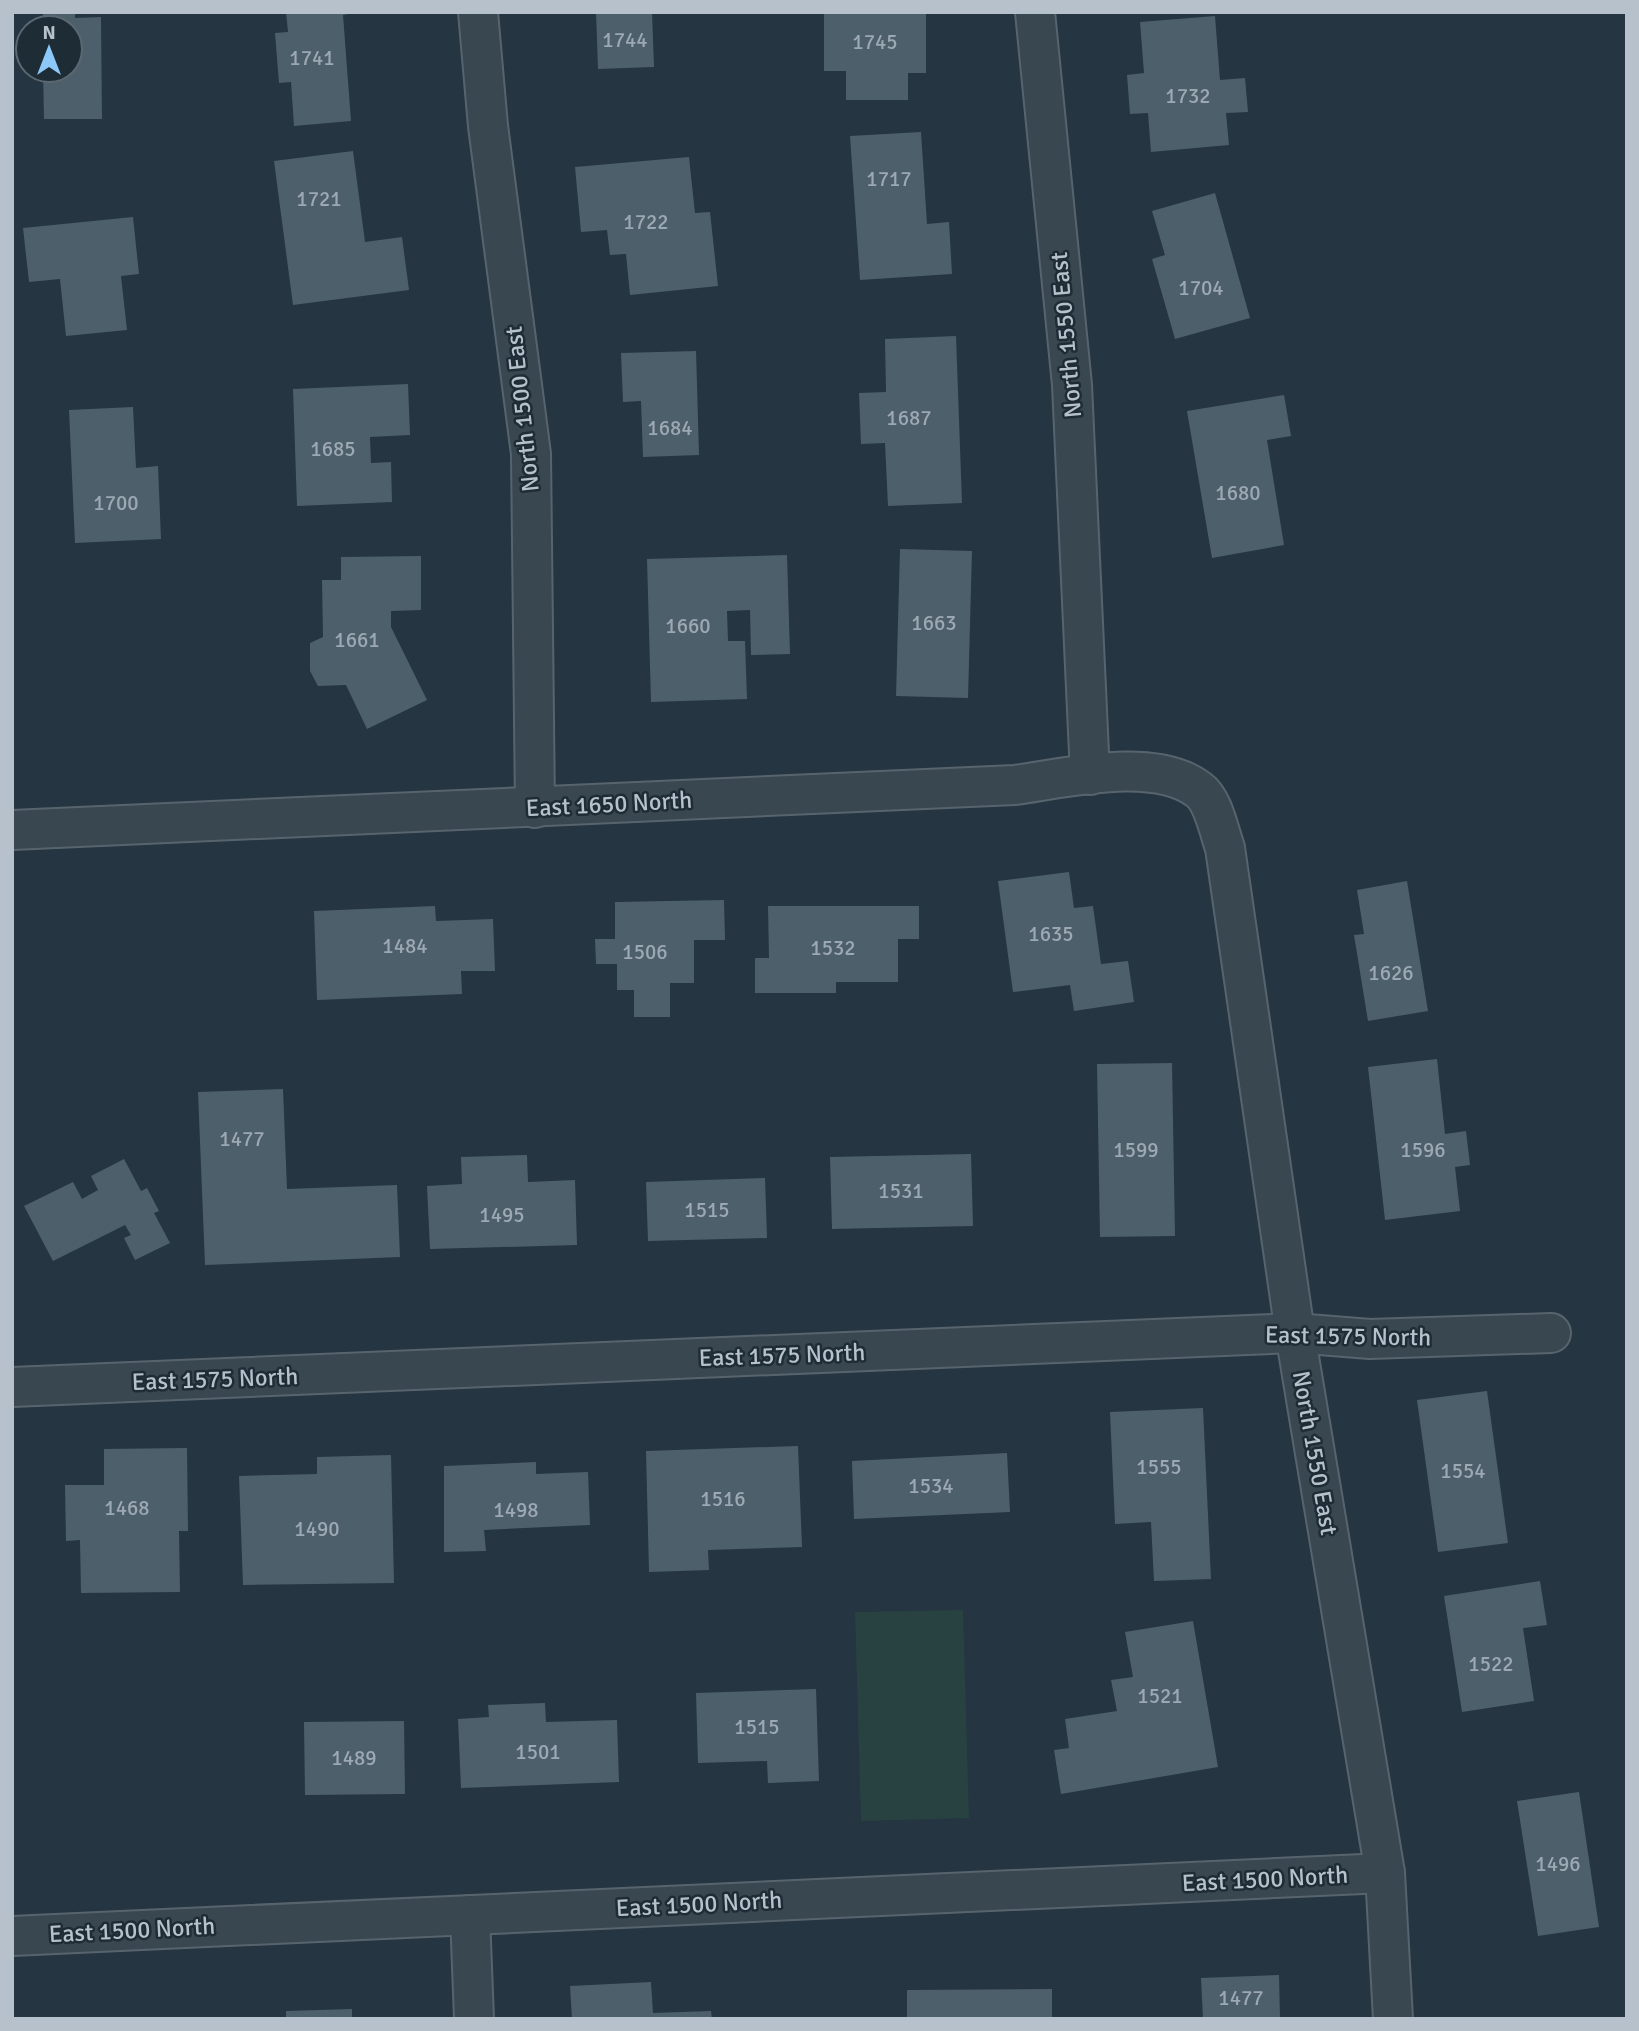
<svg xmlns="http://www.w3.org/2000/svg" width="1639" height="2031" font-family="Signika,sans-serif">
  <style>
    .green { fill: #274240 }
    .building { fill: #4e5f6c }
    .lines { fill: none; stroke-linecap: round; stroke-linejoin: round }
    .minor-casing { stroke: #57646e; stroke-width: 42 }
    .minor { stroke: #394750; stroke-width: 38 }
    .labels { text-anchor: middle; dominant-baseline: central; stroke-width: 5; stroke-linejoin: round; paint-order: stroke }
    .number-label { font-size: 21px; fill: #9ca8b3 }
    .street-label { font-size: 24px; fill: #b6c1cb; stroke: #1e2c36 }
  </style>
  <rect width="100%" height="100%" fill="#253541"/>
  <!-- green -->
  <path class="green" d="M963 1610 969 1818 861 1821 855 1612Z"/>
  <!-- building -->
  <g class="building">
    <path d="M43 12H75V18L101 17 102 119H44L43 70H70V28H43Z"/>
    <path d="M286 12H358L343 15 351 121 294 126 291 82 279 83 275 33 288 32Z"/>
    <path d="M596 12H652L654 67 598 69Z"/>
    <path d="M824 12H926V73H908V100H846V71H824Z"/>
    <path d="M1215 16 1220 80 1245 78 1248 112 1226 113 1229 145 1151 152 1148 113 1130 114 1127 75 1144 73 1140 22Z"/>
    <path d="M921 132 927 224 949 222 952 274 860 280 850 136Z"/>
    <path d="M353 151 365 242 402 237 409 290 293 305 274 161Z"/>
    <path d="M689 157 695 213 710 212 718 286 630 295 626 254 610 255 607 230 581 232 575 167Z"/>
    <path d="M1215 193 1250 318 1175 339 1152 259 1165 255 1152 211Z"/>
    <path d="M133 217 139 274 121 276 127 330 66 336 60 279 29 282 23 228Z"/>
    <path d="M956 336 962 503 888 506 885 443 861 444 859 393 886 392 885 339Z"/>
    <path d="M696 351 699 455 643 457 641 401 623 402 621 353Z"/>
    <path d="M408 384 410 435 370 437 371 463 391 462 392 502 297 506 293 389Z"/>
    <path d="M1284 395 1291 436 1267 440 1284 545 1212 558 1187 411Z"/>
    <path d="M133 407 136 468 158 466 161 539 75 543 69 410Z"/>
    <path d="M900 549 972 551 968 698 896 696Z"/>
    <path d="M787 555 790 654 751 655 750 610 727 611 728 641H745L747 699 651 702 647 559Z"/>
    <path d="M421 556V610L391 611V627L427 700 367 729 346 685 318 686 310 671V643L323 637 322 580H341V557Z"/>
    <path d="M1069 872 1074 908 1093 906 1101 964 1128 961 1134 1002 1074 1011 1070 985 1013 992 998 881Z"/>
    <path d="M1407 881 1428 1011 1368 1021 1354 935 1364 934 1357 890Z"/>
    <path d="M724 900 725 940H694V983H670V1017H634V990H617V964H596L595 939H615V902Z"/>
    <path d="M435 906 436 921 493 919 495 971H461L462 994 317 1000 314 911Z"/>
    <path d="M768 906H919V939H898V982H836V993H755V958H769Z"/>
    <path d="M1437 1059 1445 1134 1466 1131 1470 1165 1455 1167 1460 1211 1385 1220 1368 1067Z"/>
    <path d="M1172 1063 1175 1236 1100 1237 1097 1064Z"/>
    <path d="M283 1089 287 1189 397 1185 400 1257 205 1265 198 1092Z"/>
    <path d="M971 1154 973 1226 832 1229 830 1157Z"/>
    <path d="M527 1155 528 1182 575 1180 577 1245 430 1249 427 1186 462 1184 461 1157Z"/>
    <path d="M124 1159 141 1191 147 1188 159 1211 154 1213 170 1243 135 1260 124 1238 131 1235 125 1225 53 1261 24 1206 73 1182 82 1199 98 1190 91 1176Z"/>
    <path d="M765 1178 767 1238 648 1241 646 1182Z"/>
    <path d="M1487 1391 1508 1543 1438 1552 1417 1400Z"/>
    <path d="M1203 1408 1211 1579 1154 1581 1151 1522 1115 1524 1110 1412Z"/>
    <path d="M798 1446 802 1547 708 1550 709 1570 649 1572 646 1451Z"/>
    <path d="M187 1448 188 1531H179L180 1592 81 1593 80 1540 66 1541 65 1485H104V1449Z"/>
    <path d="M1007 1453 1010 1512 854 1519 852 1461Z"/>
    <path d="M391 1455 394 1583 243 1585 239 1476 317 1474V1457Z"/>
    <path d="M536 1462V1474L588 1472 590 1525 484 1530 486 1551 444 1552V1466Z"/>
    <path d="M1540 1581 1547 1625 1523 1628 1534 1701 1462 1712 1444 1596Z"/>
    <path d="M1193 1621 1218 1767 1061 1794 1054 1750 1069 1748 1065 1719 1117 1711 1111 1680 1133 1677 1125 1632Z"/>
    <path d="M816 1689 819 1781 768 1783 767 1761 698 1763 696 1693Z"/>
    <path d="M545 1703 546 1722 617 1720 619 1782 461 1788 458 1719 489 1717 488 1705Z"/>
    <path d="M404 1721 405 1794 305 1795 304 1722Z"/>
    <path d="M1579 1792 1599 1927 1538 1936 1517 1801Z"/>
    <path d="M1279 1975 1280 2019H1203L1201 1978Z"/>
    <path d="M651 1982 653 2013 711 2011 712 2019H572L570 1986Z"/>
    <path d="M1052 1989V2019H907V1990Z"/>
    <path d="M352 2009V2019H286V2011Z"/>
  </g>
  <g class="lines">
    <defs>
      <g id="minor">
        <path d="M478 12 488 126 531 454 535 808"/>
        <path d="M1035 12 1072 385 1090 775"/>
        <path d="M12 830 1015 785C1066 778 1155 756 1199 790 1213 800 1219 831 1225 848L1295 1333 1385 1873 1393 2019"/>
        <path d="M12 1387 1295 1333 1370 1339 1551 1333"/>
        <path d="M470 1915 474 2019"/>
        <path d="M12 1936 1385 1873"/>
      </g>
    </defs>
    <!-- minor casing -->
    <use href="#minor" class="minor-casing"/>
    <!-- minor -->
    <use href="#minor" class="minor"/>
  </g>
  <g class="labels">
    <!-- number labels -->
    <g class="number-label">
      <text x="625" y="40">1744</text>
      <text x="875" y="42">1745</text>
      <text x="312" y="58">1741</text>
      <text x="1188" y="96">1732</text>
      <text x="889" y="179">1717</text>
      <text x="319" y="199">1721</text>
      <text x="646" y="222">1722</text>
      <text x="1201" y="288">1704</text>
      <text x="909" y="418">1687</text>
      <text x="670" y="428">1684</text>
      <text x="333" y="449">1685</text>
      <text x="1238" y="493">1680</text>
      <text x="116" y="503">1700</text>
      <text x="934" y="623">1663</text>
      <text x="688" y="626">1660</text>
      <text x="357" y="640">1661</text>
      <text x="1051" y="934">1635</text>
      <text x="405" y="946">1484</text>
      <text x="833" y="948">1532</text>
      <text x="645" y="952">1506</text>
      <text x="1391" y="973">1626</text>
      <text x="242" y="1139">1477</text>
      <text x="1136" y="1150">1599</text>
      <text x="1423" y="1150">1596</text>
      <text x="901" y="1191">1531</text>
      <text x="707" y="1210">1515</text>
      <text x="502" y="1215">1495</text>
      <text x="1159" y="1467">1555</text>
      <text x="1463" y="1471">1554</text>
      <text x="931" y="1486">1534</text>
      <text x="723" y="1499">1516</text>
      <text x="127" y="1508">1468</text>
      <text x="516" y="1510">1498</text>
      <text x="317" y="1529">1490</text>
      <text x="1491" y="1664">1522</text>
      <text x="1160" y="1696">1521</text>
      <text x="757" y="1727">1515</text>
      <text x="538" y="1752">1501</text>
      <text x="354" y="1758">1489</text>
      <text x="1558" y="1864">1496</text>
      <text x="1241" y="1998">1477</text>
    </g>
    <!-- street labels -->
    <g class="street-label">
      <text transform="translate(1066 335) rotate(-95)">North 1550 East</text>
      <text transform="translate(522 409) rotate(-96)">North 1500 East</text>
      <text transform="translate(609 804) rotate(-3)">East 1650 North</text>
      <text transform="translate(1348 1336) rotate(1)">East 1575 North</text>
      <text transform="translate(782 1355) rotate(-2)">East 1575 North</text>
      <text transform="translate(215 1379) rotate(-2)">East 1575 North</text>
      <text transform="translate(1315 1453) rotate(80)">North 1550 East</text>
      <text transform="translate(1265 1879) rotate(-3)">East 1500 North</text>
      <text transform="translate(699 1904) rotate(-3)">East 1500 North</text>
      <text transform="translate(132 1930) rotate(-3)">East 1500 North</text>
    </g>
  </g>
  <!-- border -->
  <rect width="1639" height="2031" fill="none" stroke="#b6c1cb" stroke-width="28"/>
  <!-- north arrow -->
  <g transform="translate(49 49)"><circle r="33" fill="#1e2c36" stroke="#5b6872" stroke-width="2"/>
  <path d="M0-5L12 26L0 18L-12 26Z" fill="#8cc8f9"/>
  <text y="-10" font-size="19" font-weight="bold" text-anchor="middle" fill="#b6c1cb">N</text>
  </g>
</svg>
